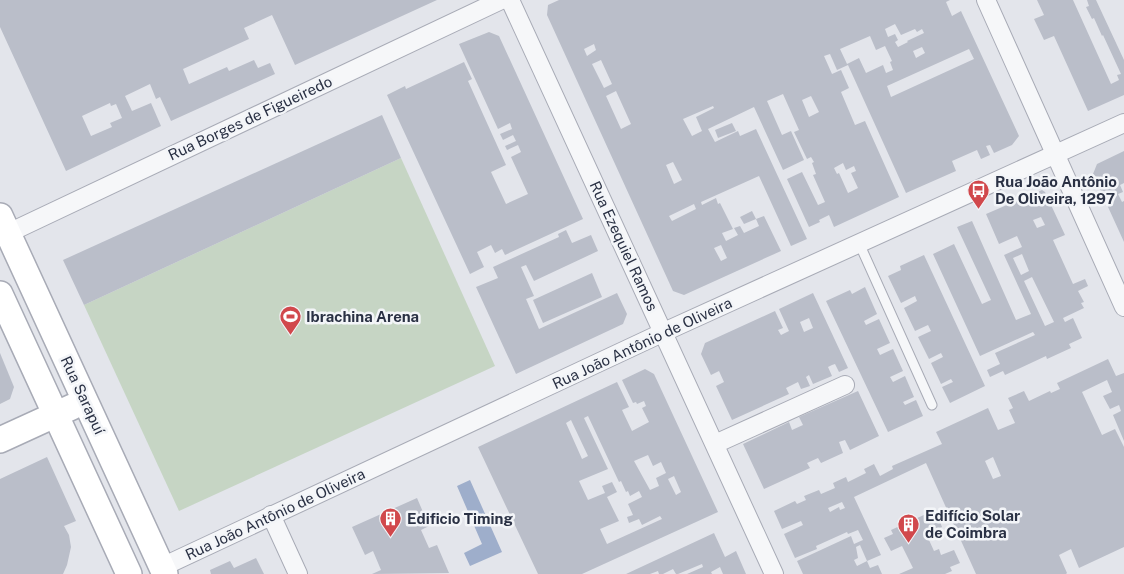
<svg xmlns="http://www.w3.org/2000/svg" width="1124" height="574" font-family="'Public Sans',sans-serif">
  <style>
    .green { fill: #c6d5c4 }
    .water { fill: #9eaecb }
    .building { fill: #babec9; fill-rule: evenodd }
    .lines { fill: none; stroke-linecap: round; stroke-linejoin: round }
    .lane-casing { stroke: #a8abb6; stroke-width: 11 }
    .street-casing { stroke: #a8abb6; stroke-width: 20 }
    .secondary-casing { stroke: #a8abb6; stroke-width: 28 }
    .lane { stroke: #f6f7f9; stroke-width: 9 }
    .street { stroke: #f6f7f9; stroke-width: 18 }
    .secondary { stroke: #fff; stroke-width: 25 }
    .labels { text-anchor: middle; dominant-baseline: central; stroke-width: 5; stroke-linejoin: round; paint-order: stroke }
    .street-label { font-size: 15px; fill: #2a3144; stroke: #f3f5f8 }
    .poi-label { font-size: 15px; font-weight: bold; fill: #2a3144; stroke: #f3f5f8; text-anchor: start }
  </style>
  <rect width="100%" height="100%" fill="#e3e5eb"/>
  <!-- green -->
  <path class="green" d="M401 158 495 366 179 511 84 305Z"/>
  <!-- water -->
  <path class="water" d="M470 480 502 552 470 566 464 553 482 544 457 486Z"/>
  <!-- building -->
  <g class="building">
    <path d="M0 0H437L295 65 272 15 244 28 249 39 183 69 189 84 227 67 229 71 254 60 258 68 270 63 275 74 171 121 160 97 156 99 150 84 125 96 132 111 151 103 161 126 66 171 0 27ZM110 103 111 106 116 104 122 118 110 123 112 127 91 136 82 116Z"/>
    <path d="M559 0H950L946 2 952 16 961 11 1019 136 1012 145 994 153 990 145 986 146 990 155 981 159 977 150 952 161 956 171 906 193 848 65 837 70 830 54 824 56 832 74 841 70 849 88 841 92 855 125 865 121 899 197 834 227 829 215 819 220 820 222 809 227 787 179 802 172 818 205 825 202 813 175 816 174 812 163 814 162 811 157 807 159 794 132 799 130 783 94 767 101 782 135 791 131 804 160 783 170 754 107 708 129 715 142 738 131 740 136 756 129 807 239 791 246 759 176 701 202 702 205 716 198 718 204 720 203 733 229 722 233 726 241 738 235 734 228 740 226 744 233 759 226 756 219 764 216 781 251 684 295 673 291 547 15 548 5ZM895 24 901 35 915 29 917 32 922 29 924 33 907 41 908 42 898 47 895 42 898 40 895 34 888 37 885 29ZM870 36 876 50 885 46 892 61 890 62 893 70 886 73 883 65 866 73 859 58 847 64 840 49ZM594 44 596 50 587 56 584 49ZM922 47 925 53 916 58 913 51ZM969 49 974 59 891 97 887 86ZM601 60 612 84 604 88 592 64ZM616 91 631 124 621 129 606 96ZM811 96 819 112 809 117 802 100ZM713 106 714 108 696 117 702 131 692 136 683 119ZM673 162 682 180 674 184 666 165ZM843 163 846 170 854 166 856 171 851 173 858 188 848 193 839 173 837 174 834 168ZM694 204 696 209 672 221 669 216ZM721 245 727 258 721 261 714 248Z"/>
    <path d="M1037 0H1073L1111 84 1119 80 1117 75 1121 74 1103 35 1102 36 1094 18 1092 19 1086 7 1089 6 1087 0H1096L1124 60V95L1088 111 1054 36 1044 40 1034 19 1044 15Z"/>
    <path d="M489 32 499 36 583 219 505 255 502 249 495 253 491 245 477 252 484 267 470 274 387 95 405 86 406 89 464 62 472 79 468 81 506 165 491 172 506 204 528 194 511 157 521 152 518 145 507 150 505 146 516 141 513 135 503 140 500 134 512 129 510 123 498 129 459 44Z"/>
    <path d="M382 115 401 158 84 305 63 260Z"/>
    <path d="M732 123 736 131 718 138 715 130Z"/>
    <path d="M1124 151V183L1120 185 1123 192 1118 194 1122 202 1124 201V242L1093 174 1097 164Z"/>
    <path d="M1042 190 1045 192 1065 235 1053 240 1073 284 1085 279 1088 286 1078 291 1084 302 1081 303 1084 308 1063 318 1065 322 1073 318 1082 338 1069 344 1071 348 1047 359 1046 356 1005 375 1003 371 990 377 987 370 1000 364 995 353 1035 335 1033 332 980 356 933 254 954 244 982 304 991 300 957 227 972 221 1016 320 1031 314 1004 255 1022 247 1017 236 999 244 986 214ZM1041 217 1045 225 1037 228 1033 220ZM1022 254 1029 271 1021 275 1013 258ZM1032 277 1054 322 1045 326 1024 281Z"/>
    <path d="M752 211 756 219 744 224 740 217Z"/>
    <path d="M566 230 572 243 591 235 598 251 534 281 526 265 521 267 534 296 526 299 539 329 617 293 627 314 623 324 516 374 476 287 498 278 493 267 559 237 558 234Z"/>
    <path d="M924 255 985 386 950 403 942 387 953 382 951 379 941 384 931 363 943 357 941 353 929 359 918 337 931 331 928 325 915 331 904 308 917 301 915 296 901 303 888 276 901 270 900 266Z"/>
    <path d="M592 273 602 297 543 323 533 300Z"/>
    <path d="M865 287 877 314 864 321 866 325 879 319 890 343 877 349 880 355 893 349 903 371 890 377 893 382 905 376 914 397 903 402 905 405 916 400 923 416 888 432 826 301 850 290 852 294Z"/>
    <path d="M813 293 848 368 839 372 835 364 832 365 828 367 832 376 813 384 809 375 806 377 810 386 801 389 798 382 786 388 789 394 732 420 716 386 724 382 719 371 711 375 701 354 705 343 775 311 783 328 778 330 781 335 789 331 779 309ZM809 318 813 328 804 332 800 322Z"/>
    <path d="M0 353 14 387 10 399 0 404Z"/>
    <path d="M1108 359 1116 376 1124 373V441L1113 415 1121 411 1119 405 1110 409 1103 396 1112 392 1107 380 1082 392 1102 435 1115 429 1124 447V547L1079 568 1071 549 1059 555 1067 573 1066 574H976L926 463 854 497 881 555 867 561 860 545 856 547 858 558 854 560 857 566 867 561 870 568 878 565 882 574H803L797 561 851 536 854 544 863 540 858 530 848 534 847 532 816 546 817 549 795 558 784 534 803 525 801 521 782 529 774 511 795 501 797 504 806 500 804 496 819 490 821 494 835 488 833 483 846 477 848 482 866 473 864 469 874 464 880 476 893 469 892 466 942 444 936 432 988 408 998 430 1015 423 1009 410 1013 408 1008 398 1024 391 1029 401 1050 391 1051 393 1060 389 1057 383ZM993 457 1001 476 993 479 985 461ZM842 502 845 508 840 510 839 507 830 512 828 508Z"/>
    <path d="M645 369 654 374 718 512 582 574H538L478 447 617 382 629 407 622 410 632 431 649 422 642 408 646 406 644 401 637 404 636 402 633 403 622 380ZM588 416 619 482 621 481 626 492 628 491 630 496 639 491 642 497 628 504 633 515 627 517 629 523 639 519 642 525 660 516 662 519 607 544 600 529 619 521 607 497 617 492 612 482 602 486 605 493 588 500 579 481 608 469 584 418ZM571 420 588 456 582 459 566 423ZM648 455 653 466 661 462 666 473 656 478 659 486 650 490 634 461ZM674 476 681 492 676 495 668 479Z"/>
    <path d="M858 391 879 436 850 450 845 440 839 442 843 453 821 463 818 458 807 463 810 468 764 489 743 444 789 422 792 430 803 425 799 417Z"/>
    <path d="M47 457 76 521 64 526 69 535 71 547 67 565 63 574H0V479Z"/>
    <path d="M417 498 429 526 421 530 429 548 437 545 449 573 372 574 381 570 373 551 365 555 352 527Z"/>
    <path d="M926 514 928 518 937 514 942 527 931 532 934 538 929 540 934 551 939 549 941 555 954 550 960 563 950 567 952 571 945 574H899L913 568 902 546 891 551 884 538 893 534 891 530Z"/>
    <path d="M714 533 725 557 736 551 746 574H723L720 567 711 572 712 574H687L703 567 702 564 678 574H676L673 569 663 574H659L658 571 650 574H626Z"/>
    <path d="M256 558 264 574H211L210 570 230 561 234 568Z"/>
  </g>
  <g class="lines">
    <defs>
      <path id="lane" d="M859 243 932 405"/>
      <g id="street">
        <path d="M510 0 774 574"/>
        <path d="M986 0 1124 307"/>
        <path d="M0 237 501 0"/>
        <path d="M715 444 845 385"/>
        <path d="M271 515 298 574"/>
        <path d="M162 567 664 332 1124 123"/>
      </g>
      <g id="secondary">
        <path d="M0 216 165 574"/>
        <path d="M0 294 129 574"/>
        <path d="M0 440 72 407"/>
      </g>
    </defs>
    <!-- lane casing -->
    <use href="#lane" class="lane-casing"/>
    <!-- street casing -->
    <use href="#street" class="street-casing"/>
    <!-- secondary casing -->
    <use href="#secondary" class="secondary-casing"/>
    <!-- lane -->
    <use href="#lane" class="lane"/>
    <!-- street -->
    <use href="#street" class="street"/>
    <!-- secondary -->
    <use href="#secondary" class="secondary"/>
  </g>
  <!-- icons -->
  <defs>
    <symbol id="bus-pin" viewBox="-11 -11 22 30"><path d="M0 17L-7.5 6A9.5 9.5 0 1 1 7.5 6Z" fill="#d1484c" stroke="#f3f5f8"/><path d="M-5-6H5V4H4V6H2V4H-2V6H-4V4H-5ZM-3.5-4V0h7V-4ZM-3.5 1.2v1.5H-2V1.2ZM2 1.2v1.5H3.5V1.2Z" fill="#fff"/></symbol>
    <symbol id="stadium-pin" viewBox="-11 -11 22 30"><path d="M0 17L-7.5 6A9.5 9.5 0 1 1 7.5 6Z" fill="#d1484c" stroke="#f3f5f8"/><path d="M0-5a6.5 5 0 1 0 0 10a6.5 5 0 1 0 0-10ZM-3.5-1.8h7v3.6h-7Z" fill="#fff"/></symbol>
    <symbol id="building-pin" viewBox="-11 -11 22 30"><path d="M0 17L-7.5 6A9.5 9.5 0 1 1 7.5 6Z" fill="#d1484c" stroke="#f3f5f8"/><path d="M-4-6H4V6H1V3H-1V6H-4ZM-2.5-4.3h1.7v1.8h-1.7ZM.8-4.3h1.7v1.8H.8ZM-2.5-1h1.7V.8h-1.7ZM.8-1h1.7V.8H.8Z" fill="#fff"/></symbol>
  </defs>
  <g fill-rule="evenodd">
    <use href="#bus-pin" x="966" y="178" width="25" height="34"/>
    <use href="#stadium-pin" x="278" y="304" width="25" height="34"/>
    <use href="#building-pin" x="378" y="506" width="25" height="34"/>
    <use href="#building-pin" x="896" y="512" width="25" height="34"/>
  </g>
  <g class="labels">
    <!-- street labels -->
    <g class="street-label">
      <text transform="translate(250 118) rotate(-25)">Rua Borges de Figueiredo</text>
      <text transform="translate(624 246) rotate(65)">Rua Ezequiel Ramos</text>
      <text transform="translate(642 343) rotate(-25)">Rua João Antônio de Oliveira</text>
      <text transform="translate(83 395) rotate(65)">Rua Sarapuí</text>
      <text transform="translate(275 514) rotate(-25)">Rua João Antônio de Oliveira</text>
    </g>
    <!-- poi labels -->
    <g class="poi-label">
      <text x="995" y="181">Rua João Antônio<tspan x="995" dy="17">De Oliveira, 1297</tspan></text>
      <text x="306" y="316">Ibrachina Arena</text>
      <text x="925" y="515">Edifício Solar<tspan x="925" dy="17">de Coimbra</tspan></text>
      <text x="407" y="518">Edificio Timing</text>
    </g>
  </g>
</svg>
